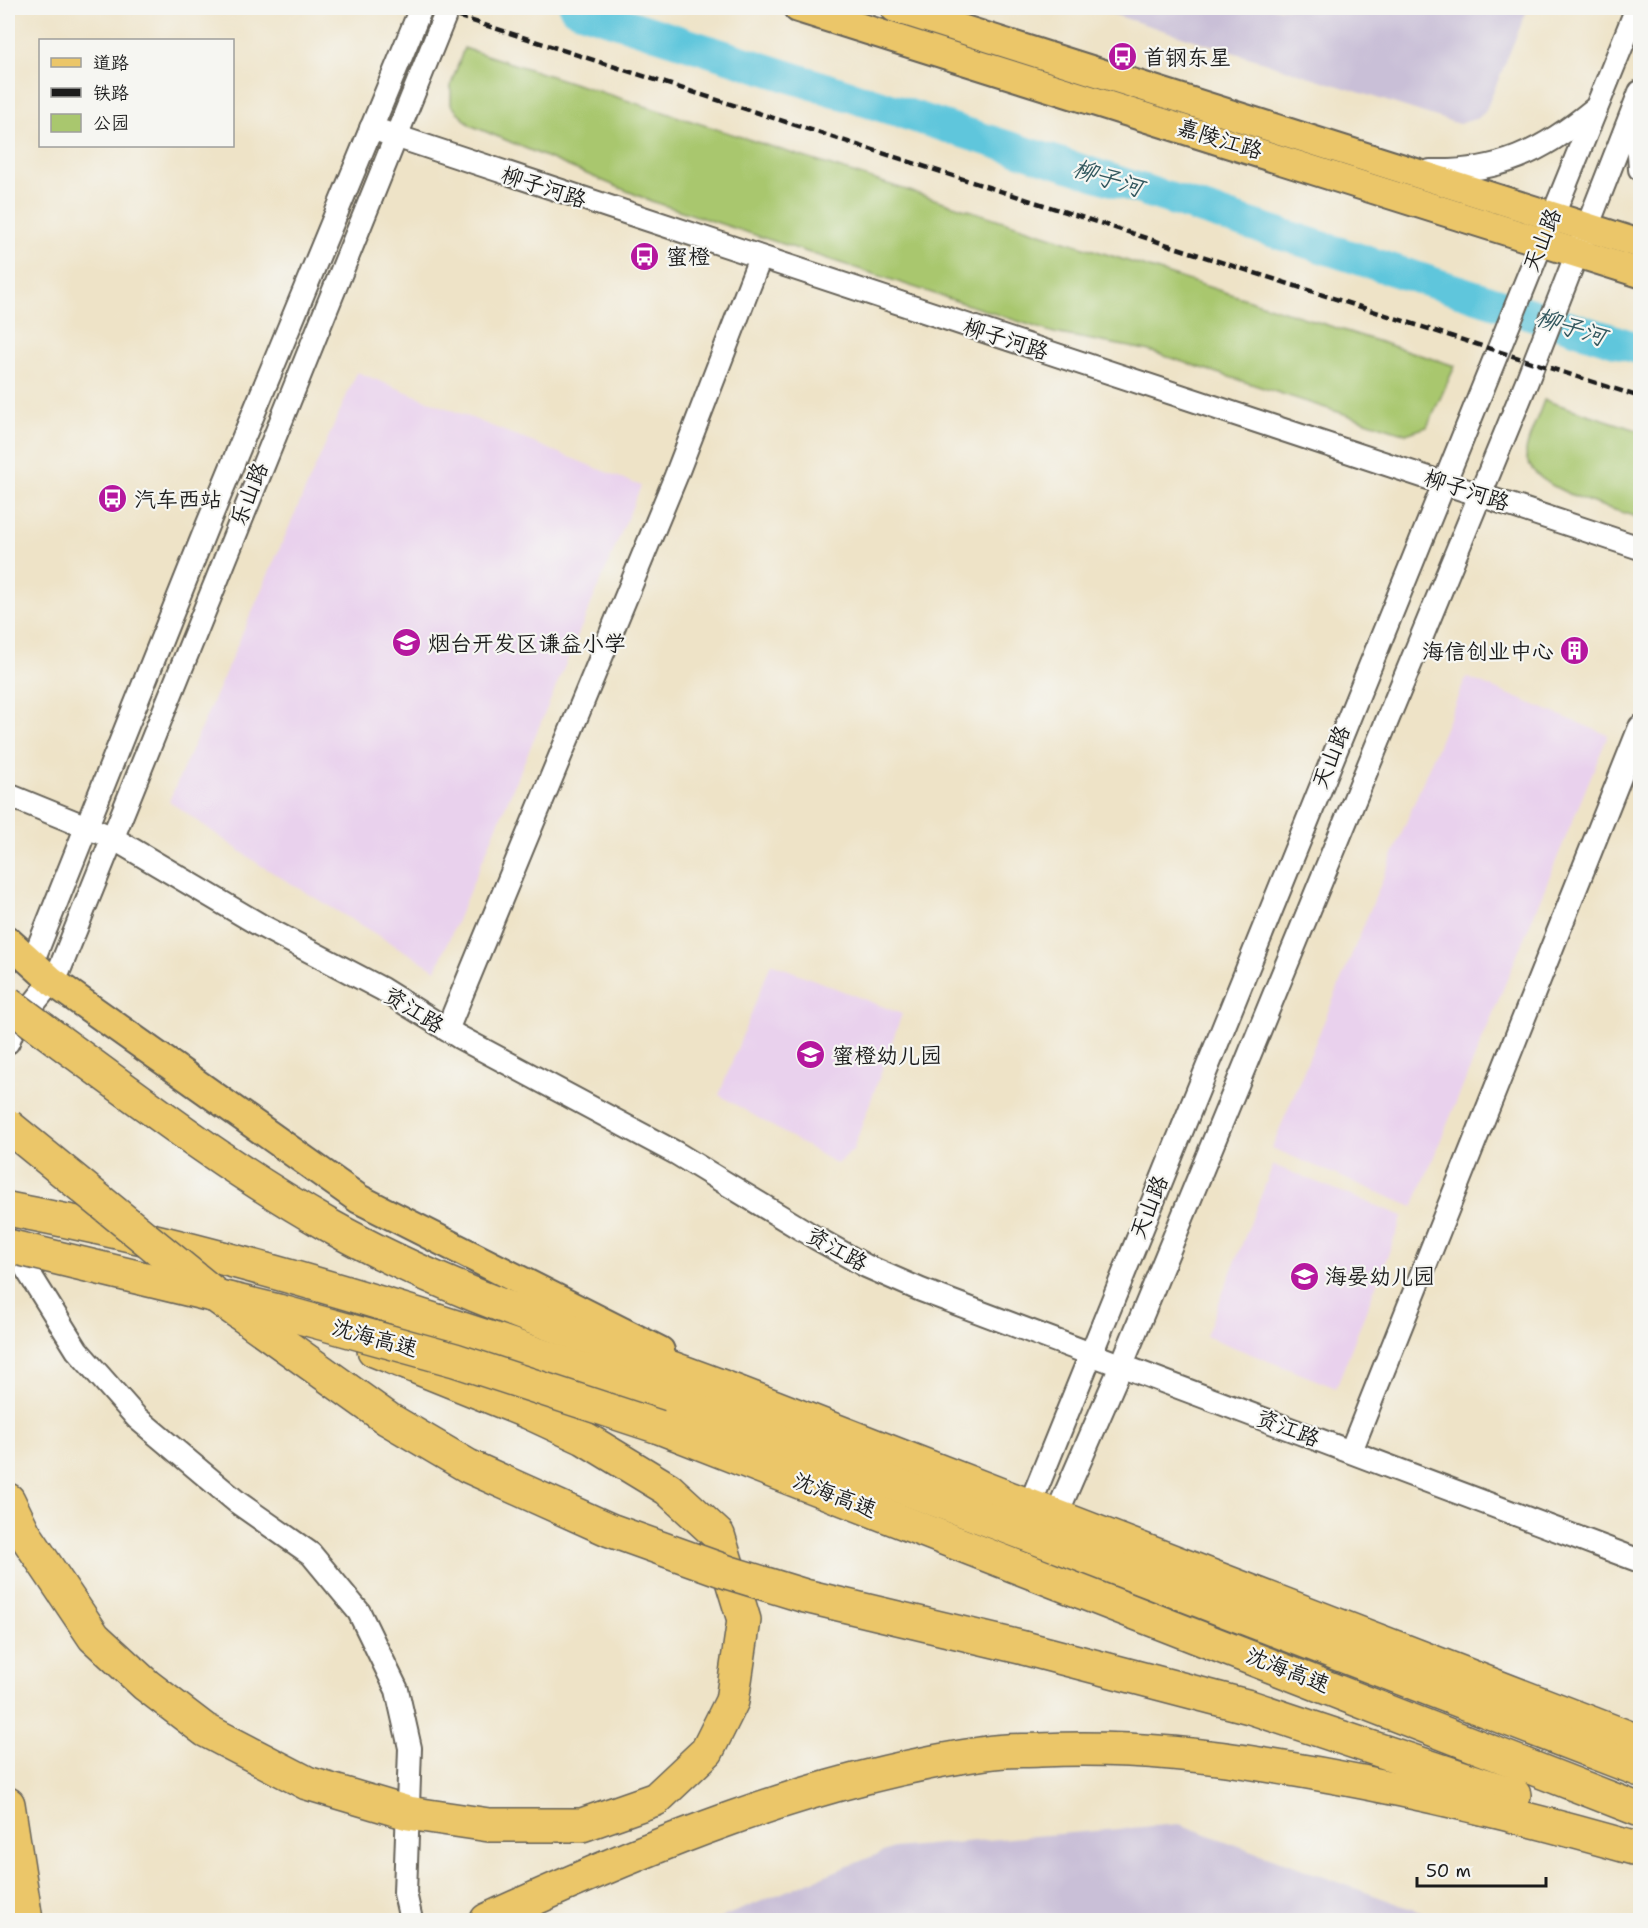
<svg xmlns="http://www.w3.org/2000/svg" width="1648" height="1928" font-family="'Shantell Sans','LXGW WenKai TC',sans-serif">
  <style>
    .built { fill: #e9d1ed }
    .industrial { fill: #c9bfd7 }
    .green { fill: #a9c76e; stroke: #627245; stroke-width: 1.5 }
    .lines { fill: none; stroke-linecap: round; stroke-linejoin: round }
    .river { stroke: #5fc6dc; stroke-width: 32 }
    .minor-casing { stroke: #666258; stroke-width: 26 }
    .major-casing { stroke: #666258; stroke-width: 32 }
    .highway-casing { stroke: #666258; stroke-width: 36 }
    .minor { stroke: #fff; stroke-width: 22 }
    .major { stroke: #ebc669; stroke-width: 28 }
    .highway { stroke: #ebc669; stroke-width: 33 }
    .rail { stroke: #1c1c1c; stroke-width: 4.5; stroke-dasharray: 9 4.5; stroke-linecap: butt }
    .highway-bridge-casing { stroke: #666258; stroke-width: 36; stroke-linecap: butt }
    .highway-bridge { stroke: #ebc669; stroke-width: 33 }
    .labels { text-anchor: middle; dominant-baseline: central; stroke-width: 4.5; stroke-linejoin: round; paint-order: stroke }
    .poi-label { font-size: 22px; fill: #1c1c1c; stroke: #f6f6f2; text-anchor: start }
    .street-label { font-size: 22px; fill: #1c1c1c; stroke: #f6f6f2 }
    .water-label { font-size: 24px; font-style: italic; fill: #33585f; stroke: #f6f6f2 }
  </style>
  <rect width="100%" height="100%" fill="#f6f6f2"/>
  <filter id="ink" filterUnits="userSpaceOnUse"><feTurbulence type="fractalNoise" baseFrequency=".0167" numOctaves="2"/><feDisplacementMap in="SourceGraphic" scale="12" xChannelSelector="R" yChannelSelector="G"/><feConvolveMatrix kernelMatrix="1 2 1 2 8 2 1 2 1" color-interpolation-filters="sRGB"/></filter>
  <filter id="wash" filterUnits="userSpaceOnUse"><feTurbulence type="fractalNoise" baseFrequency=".008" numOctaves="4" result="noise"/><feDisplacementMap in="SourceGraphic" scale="24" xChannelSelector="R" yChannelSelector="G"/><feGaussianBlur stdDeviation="1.35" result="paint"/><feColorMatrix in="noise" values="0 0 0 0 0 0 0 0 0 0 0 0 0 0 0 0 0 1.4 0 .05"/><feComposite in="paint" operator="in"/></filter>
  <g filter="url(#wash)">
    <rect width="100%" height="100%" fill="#eee3c7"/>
    <!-- built -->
    <g class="built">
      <path d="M357 372 641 486 436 970 260 865 169 801Z"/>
      <path d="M1466 677 1608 735 1413 1207 1272 1148Z"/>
      <path d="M771 963 902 1014 853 1150 837 1164 719 1095Z"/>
      <path d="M1273 1165 1403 1216 1336 1388 1206 1336Z"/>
    </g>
    <!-- industrial -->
    <g class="industrial">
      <path d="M1093 8H1528L1485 112 1478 118 1459 124Z"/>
      <path d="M1179 1824 1442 1920H715L893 1848Z"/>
    </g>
    <!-- green -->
    <g class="green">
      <path d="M464 48 1455 366 1427 427 1406 434 1146 350 1054 333 651 201 470 125 451 105V85Z"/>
      <path d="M1544 400 1640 431V518C1612 508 1525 489 1526 452 1527 439 1540 413 1544 400Z"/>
    </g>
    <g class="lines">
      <!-- river -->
      <path class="river" d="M575 8 1640 349"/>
    </g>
  </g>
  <g filter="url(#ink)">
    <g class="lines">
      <defs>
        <g id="minor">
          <path d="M1636 111 1640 169"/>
          <path d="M371 128 1640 548"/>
          <path d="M1430 171C1498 173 1542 152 1593 110"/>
          <path d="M8 795 111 837 260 925 382 989 459 1037 676 1153 816 1238 866 1266 921 1290 1640 1561"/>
          <path d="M32 963 207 526 421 8"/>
          <path d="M54 983 448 8"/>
          <path d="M447 1030 676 476 760 258"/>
          <path d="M8 1042 13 1029 52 981"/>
          <path d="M9 1241 77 1350 137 1418 237 1502 311 1554 359 1612 397 1690 410 1748 405 1893 411 1920"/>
          <path d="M1351 1451 1640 727"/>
          <path d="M1029 1507C1229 1006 1434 507 1637 8"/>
          <path d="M1055 1518 1122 1364 1527 381 1640 92"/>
        </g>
        <g id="major">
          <path d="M798 8 1640 273"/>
          <path d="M895 8 1640 244"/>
          <path d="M8 941 52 981 359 1199 660 1351"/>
        </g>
        <g id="highway">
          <path d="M44 1030C137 1098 227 1168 328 1225 464 1302 615 1344 760 1401 1053 1516 1347 1629 1640 1742"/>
          <path d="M8 1209C307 1266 602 1373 886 1481 1138 1576 1390 1672 1640 1770"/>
          <path d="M659 1427 1640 1810"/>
          <path d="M8 1500 24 1533 94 1637 146 1685 205 1730 307 1783 408 1813 489 1825H582L656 1799 707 1751 732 1701 744 1620 718 1535 668 1489 584 1438 528 1412 374 1350"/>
          <path d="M1024 1648 1250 1707 1514 1795"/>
          <path d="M8 1804 26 1920"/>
          <path d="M487 1920C646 1847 811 1778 986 1753 1003 1750 1022 1751 1040 1750 1118 1746 1195 1753 1272 1766 1398 1786 1519 1815 1640 1850"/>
        </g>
      </defs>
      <!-- minor casing -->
      <use href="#minor" class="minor-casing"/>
      <!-- major casing -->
      <use href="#major" class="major-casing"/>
      <!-- highway casing -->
      <use href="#highway" class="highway-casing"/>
      <!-- minor -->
      <use href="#minor" class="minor"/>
      <!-- major -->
      <use href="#major" class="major"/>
      <!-- highway -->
      <use href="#highway" class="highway"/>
      <!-- rail -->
      <path class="rail" d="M432 8 1640 397"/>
      <defs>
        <g id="highway-bridge">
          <path d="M8 1003 44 1030"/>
          <path d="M8 1126 220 1299 388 1419 468 1466 610 1530 730 1573 805 1596 1024 1648"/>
          <path d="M8 1246 278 1311 455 1360 659 1427"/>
        </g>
      </defs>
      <!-- highway-bridge casing -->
      <use href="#highway-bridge" class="highway-bridge-casing"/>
      <!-- highway-bridge -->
      <use href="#highway-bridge" class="highway-bridge"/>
    </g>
  </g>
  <!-- icons -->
  <defs>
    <symbol id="bus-disc" viewBox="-11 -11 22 22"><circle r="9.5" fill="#b5179e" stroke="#f6f6f2"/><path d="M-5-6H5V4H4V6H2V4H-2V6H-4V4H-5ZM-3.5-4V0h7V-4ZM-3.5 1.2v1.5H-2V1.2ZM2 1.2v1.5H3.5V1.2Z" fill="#fff"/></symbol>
    <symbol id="school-disc" viewBox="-11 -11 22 22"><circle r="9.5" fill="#b5179e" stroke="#f6f6f2"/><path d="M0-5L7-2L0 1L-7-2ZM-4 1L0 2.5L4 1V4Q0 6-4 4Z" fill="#fff"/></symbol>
    <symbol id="building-disc" viewBox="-11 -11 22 22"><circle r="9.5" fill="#b5179e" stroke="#f6f6f2"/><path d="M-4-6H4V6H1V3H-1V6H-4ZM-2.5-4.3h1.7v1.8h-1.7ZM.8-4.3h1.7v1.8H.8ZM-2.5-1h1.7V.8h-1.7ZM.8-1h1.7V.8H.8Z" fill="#fff"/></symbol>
  </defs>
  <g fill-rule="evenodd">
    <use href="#bus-disc" x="1106" y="40" width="33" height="33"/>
    <use href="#bus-disc" x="628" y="240" width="33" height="33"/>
    <use href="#bus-disc" x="96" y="482" width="33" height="33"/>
    <use href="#school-disc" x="390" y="626" width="33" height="33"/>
    <use href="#building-disc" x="1558" y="634" width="33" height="33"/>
    <use href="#school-disc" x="794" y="1038" width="33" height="33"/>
    <use href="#school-disc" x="1288" y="1260" width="33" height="33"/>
  </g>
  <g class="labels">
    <!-- poi labels -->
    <g class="poi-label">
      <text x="1143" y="57">首钢东星</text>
      <text x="666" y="256">蜜橙</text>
      <text x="134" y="499">汽车西站</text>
      <text x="428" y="643">烟台开发区谦益小学</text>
      <text x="1554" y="651" text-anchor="end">海信创业中心</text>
      <text x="832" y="1055">蜜橙幼儿园</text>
      <text x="1325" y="1276">海晏幼儿园</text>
    </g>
    <!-- street labels -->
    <g class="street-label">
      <text transform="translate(1220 139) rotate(17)">嘉陵江路</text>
      <text transform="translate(544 187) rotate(18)">柳子河路</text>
      <text transform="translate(1542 240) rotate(-68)">天山路</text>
      <text transform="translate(1006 339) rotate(18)">柳子河路</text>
      <text transform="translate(1467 490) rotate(18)">柳子河路</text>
      <text transform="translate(249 494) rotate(-68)">乐山路</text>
      <text transform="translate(1331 757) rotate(-68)">天山路</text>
      <text transform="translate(414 1010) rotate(32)">资江路</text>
      <text transform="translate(1149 1207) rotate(-68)">天山路</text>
      <text transform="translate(837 1249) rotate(29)">资江路</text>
      <text transform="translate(375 1338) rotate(15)">沈海高速</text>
      <text transform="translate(1288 1428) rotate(21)">资江路</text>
      <text transform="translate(835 1495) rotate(21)">沈海高速</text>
      <text transform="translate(1288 1670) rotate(21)">沈海高速</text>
    </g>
    <!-- water labels -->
    <g class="water-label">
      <text transform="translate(1108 178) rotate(18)">柳子河</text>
      <text transform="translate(1571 327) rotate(18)">柳子河</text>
    </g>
  </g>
  <!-- margin -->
  <rect width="1648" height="1928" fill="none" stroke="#f6f6f2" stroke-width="30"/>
  <!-- legend -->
  <rect x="39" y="39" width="195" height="108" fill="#f6f6f2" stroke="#9f9f9c" stroke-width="1.5"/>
  <rect x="51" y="58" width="30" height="9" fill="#ebc669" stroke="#9f9f9c" stroke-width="1.5"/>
  <text x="93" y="69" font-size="18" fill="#1c1c1c">道路</text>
  <rect x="51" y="88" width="30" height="9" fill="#1c1c1c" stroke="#9f9f9c" stroke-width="1.5"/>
  <text x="93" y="99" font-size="18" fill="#1c1c1c">铁路</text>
  <rect x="51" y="114" width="30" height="18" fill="#a9c76e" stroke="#9f9f9c" stroke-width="1.5"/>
  <text x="93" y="129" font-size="18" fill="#1c1c1c">公园</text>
  <!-- scale -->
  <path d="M1417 1877v9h129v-9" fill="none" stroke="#1c1c1c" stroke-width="3"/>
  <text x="1426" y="1877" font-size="18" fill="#1c1c1c" stroke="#f6f6f2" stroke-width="4.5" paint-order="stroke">50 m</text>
</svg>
